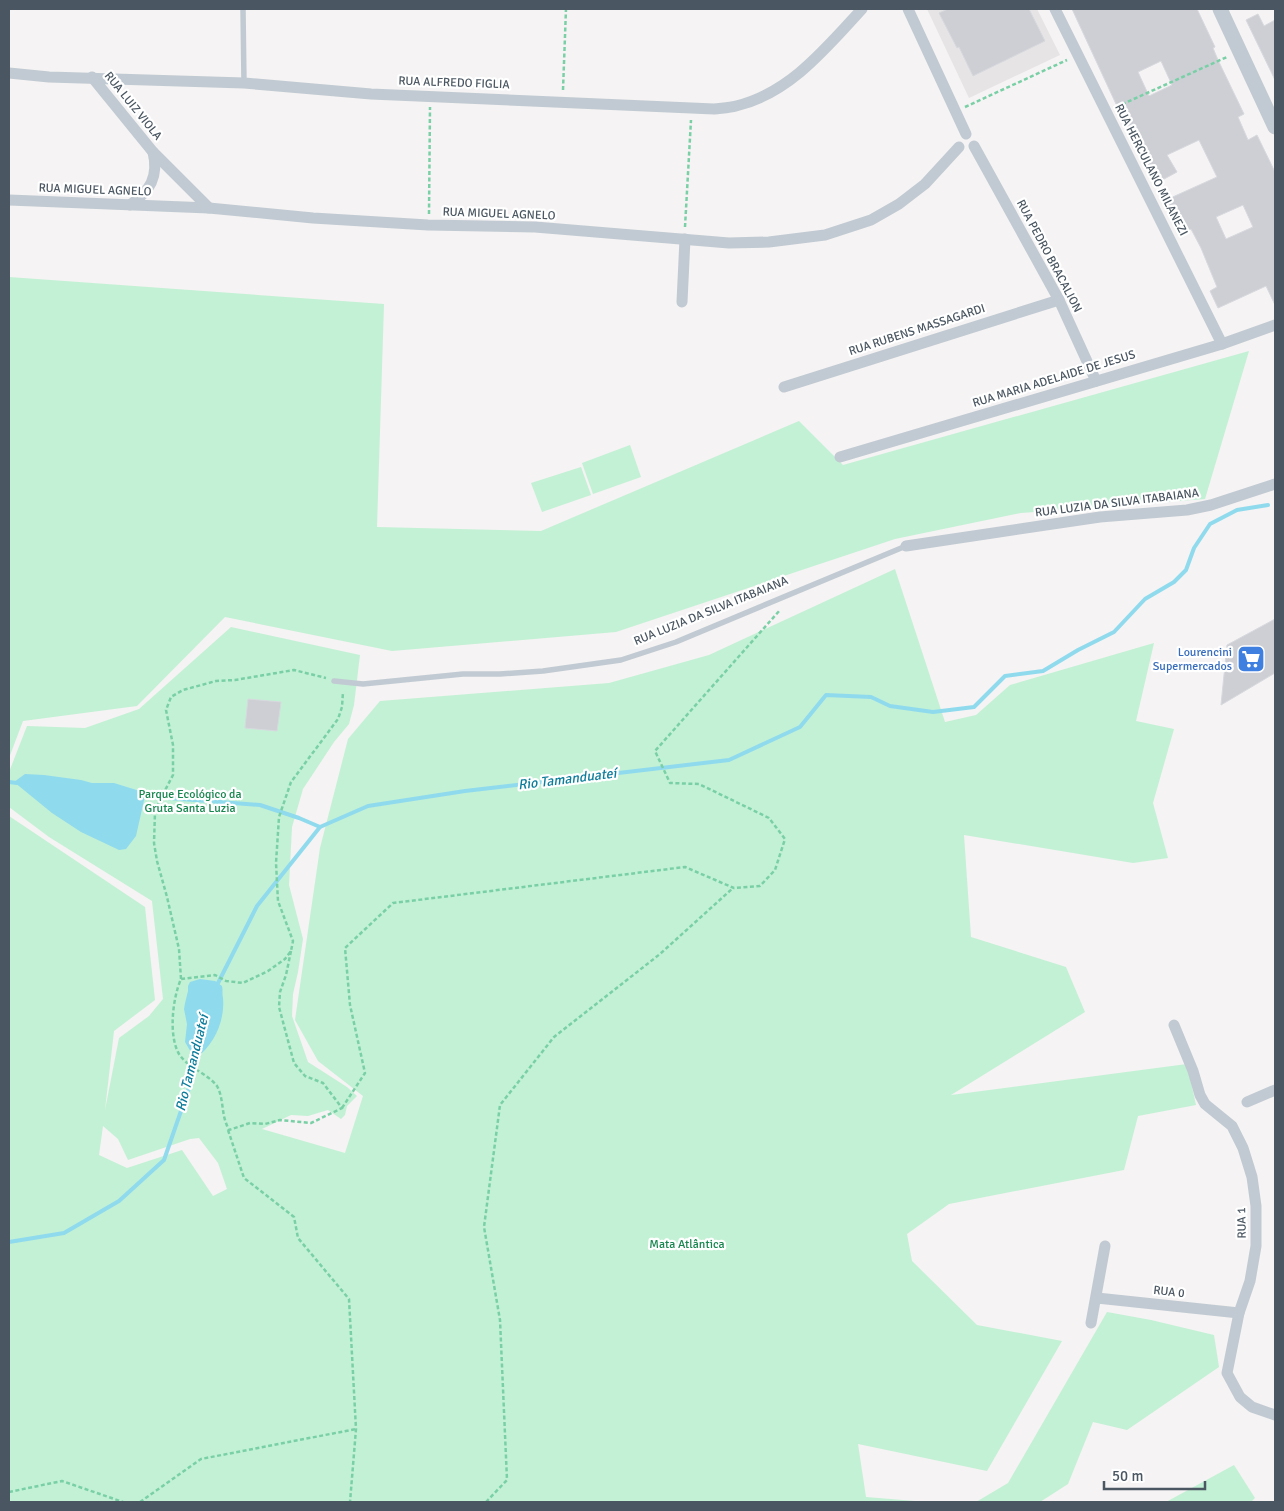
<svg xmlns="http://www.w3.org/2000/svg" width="1284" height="1511" font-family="Signika,sans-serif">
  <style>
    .education { fill: #e6e4e5 }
    .green { fill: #c3f1d5; fill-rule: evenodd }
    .water { fill: #90daee }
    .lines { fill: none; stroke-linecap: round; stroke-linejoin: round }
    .stream { stroke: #90daee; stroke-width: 4 }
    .building { fill: #cdcfd5; stroke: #d7d9de; fill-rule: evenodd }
    .path { stroke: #7ad0a6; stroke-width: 2.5; stroke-dasharray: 4 2.5; stroke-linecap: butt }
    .service { stroke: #c1cad2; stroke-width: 5.5 }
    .minor { stroke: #c1cad2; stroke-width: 11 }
    .tertiary { stroke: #c1cad2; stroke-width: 15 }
    .labels { text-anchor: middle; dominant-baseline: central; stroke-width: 4.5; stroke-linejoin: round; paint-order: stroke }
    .street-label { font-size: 12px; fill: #4a5661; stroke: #fff }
    .shop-label { font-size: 12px; fill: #366cbe; stroke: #fff; text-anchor: end }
    .park-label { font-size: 12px; fill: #17864f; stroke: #fff }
    .water-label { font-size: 14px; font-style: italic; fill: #0c7c9b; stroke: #fff }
  </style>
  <rect width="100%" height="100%" fill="#f5f3f3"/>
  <!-- education -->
  <path class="education" d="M927 9H1037L1060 55 969 98Z"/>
  <!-- green -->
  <g class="green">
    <path d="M9 277 384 304 377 527 541 531 799 421 843 465 1249 351 1205 499 1021 513 895 539 616 632 392 651 225 617 137 706 23 721 9 758Z"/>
    <path d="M630 445 641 477 593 494 582 463Z"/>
    <path d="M581 467 591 495 542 512 531 483Z"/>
    <path d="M895 569 945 722 976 715 1010 685 1154 643 1136 721 1174 729 1153 803 1168 858 1133 863 964 835 971 937 1066 967 1085 1012 951 1095 1187 1064 1196 1105 1138 1116 1124 1170 949 1204 907 1234 912 1261 977 1325 1062 1341 987 1471 858 1444 866 1497 927 1502H9V816L145 907 155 1000 114 1031 105 1110 119 1038 149 1016 163 999 152 901 49 837 9 807V772L27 726 85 728 139 709 231 627 360 655 354 705 349 724 334 742 303 789 292 827 289 885 303 939 298 972 293 994 292 1016 308 1062 347 1087 357 1096 347 1106 345 1115 341 1119 328 1110 308 1116 291 1115 262 1129 345 1153 363 1096 318 1061 295 1020 320 848 348 739 380 701 609 683 709 655ZM103 1126 118 1139 128 1160 190 1139 199 1138 218 1163 227 1189 213 1196 182 1150 127 1168 99 1155Z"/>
    <path d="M1107 1312 1151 1320 1214 1335 1219 1367 1127 1430 1093 1422 1068 1484 1040 1502H976L1008 1483Z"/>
    <path d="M1234 1465 1255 1498 1251 1502H1166Z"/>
  </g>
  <!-- water -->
  <g class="water">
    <path d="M25 774 44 775 81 780 92 783H114L143 792 145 796 136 836 126 849 119 850 81 832 52 813 14 782Z"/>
    <path d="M200 979 215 981 222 986C223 990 222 993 223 998 225 1020 215 1044 196 1058L192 1054 185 1042 187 1024 184 1009 185 1003 188 991V986L190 982Z"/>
  </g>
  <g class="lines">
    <!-- stream -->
    <g class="stream">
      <path d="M9 782 17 783"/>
      <path d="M142 796 260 805 299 818 320 827"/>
      <path d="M216 987 257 906 320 827 368 806 465 791 729 760 800 727 826 695 871 697 890 706 933 712 974 707 1005 676 1043 671 1078 650 1114 632 1145 599 1174 582 1186 570 1194 548 1210 524 1237 510 1268 505"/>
      <path d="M9 1242 64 1233 119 1201 164 1160 190 1085 197 1053"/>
    </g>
  </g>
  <!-- building -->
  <g class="building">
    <path d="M948 9H1029L1045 41 973 76 959 47 957 48 939 13Z"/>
    <path d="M1072 9H1197L1215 47 1213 48 1218 60 1244 114 1238 117 1248 140 1257 135 1275 172V305L1266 286 1218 308 1210 291 1217 287 1201 248 1191 229 1181 234 1166 200 1217 177 1199 140 1167 155 1177 172 1155 184 1117 104H1116ZM1161 61 1172 85 1149 96 1138 72ZM1243 205 1253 227 1226 239 1216 217Z"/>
    <path d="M1258 14 1264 26 1275 20V80L1246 20Z"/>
    <path d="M1275 619V673L1221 705 1227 645Z"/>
    <path d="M248 699 281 702 277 731 245 728Z"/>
  </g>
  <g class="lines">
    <!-- path -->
    <g class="path">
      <path d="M563 90 566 9"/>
      <path d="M965 107 1067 60"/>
      <path d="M1116 107 1227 57"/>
      <path d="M429 214 430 107"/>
      <path d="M685 227 691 120"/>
      <path d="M291 951 286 975 280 992 279 1007 294 1063 305 1076 323 1083 342 1108 311 1123 280 1120 265 1124 250 1123 229 1130C227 1126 225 1121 224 1116 222 1106 222 1095 217 1086 207 1073 188 1068 179 1054 168 1035 173 997 181 979L215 975 226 981 243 983 268 971 285 959 291 951 293 941 278 901 276 863 279 817 291 782 338 719 342 707 343 692"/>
      <path d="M181 979 179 949 167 897 157 861 154 843 155 812 159 802 173 775V745L166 710 171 697 183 690 216 681 235 680 294 670 326 678"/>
      <path d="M342 1108 365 1073 350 1005 345 948 393 903 685 867 734 888 760 886 775 870 785 839 769 818 699 784 670 783 655 751 780 610"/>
      <path d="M228 1130 244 1178 294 1217 298 1238 349 1299 356 1429 350 1502"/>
      <path d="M9 1492 62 1481 123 1502"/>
      <path d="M140 1502 201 1459 356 1429"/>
      <path d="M486 1502 507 1480 500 1320 484 1227 500 1105 554 1037 660 954 733 888"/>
    </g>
    <!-- service -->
    <g class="service">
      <path d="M243 9 244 83"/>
      <path d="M334 681 363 684 463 674H500L543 671 621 660 676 642 906 546"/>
    </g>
    <!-- minor -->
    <g class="minor">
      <path d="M908 9 966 134"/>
      <path d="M1055 9 1222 344"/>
      <path d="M9 73 49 77 244 83 371 94 714 109C721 108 729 108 736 106 790 93 826 48 862 9"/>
      <path d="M92 77 153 152 209 208"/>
      <path d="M974 146 1059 300 1096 381"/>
      <path d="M9 200 209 208 313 218 428 225 535 227 729 243 769 242 825 235 871 220 899 204 925 184 959 147"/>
      <path d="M130 205C150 191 159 177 153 152"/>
      <path d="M682 302 685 239"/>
      <path d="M784 387 1059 300"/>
      <path d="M840 457 1222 344 1275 325"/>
      <path d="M906 546 1100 517 1187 510 1211 505 1275 484"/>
      <path d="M1174 1025 1193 1071 1200 1095 1205 1104 1232 1126 1243 1148 1252 1177 1256 1206V1246L1250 1281 1239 1313 1227 1373 1240 1397 1252 1407 1275 1415"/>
      <path d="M1247 1102 1275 1090"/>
      <path d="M1097 1298 1239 1313"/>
      <path d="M1091 1323 1105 1246"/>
    </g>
    <!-- tertiary -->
    <path class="tertiary" d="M1220 9 1275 127"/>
  </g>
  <!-- icons -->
  <defs>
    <symbol id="supermarket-square" viewBox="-11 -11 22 22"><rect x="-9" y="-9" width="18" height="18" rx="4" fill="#3f7fe0" stroke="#fff"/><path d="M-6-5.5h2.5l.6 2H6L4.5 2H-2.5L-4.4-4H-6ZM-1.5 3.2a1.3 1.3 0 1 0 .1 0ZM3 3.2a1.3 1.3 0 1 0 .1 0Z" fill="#fff"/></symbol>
  </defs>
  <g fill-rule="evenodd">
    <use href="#supermarket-square" x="1235" y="643" width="32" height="32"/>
  </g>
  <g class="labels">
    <!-- street labels -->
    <g class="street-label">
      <text transform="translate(454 83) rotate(2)">RUA ALFREDO FIGLIA</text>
      <text transform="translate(133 106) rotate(51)">RUA LUIZ VIOLA</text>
      <text transform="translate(1151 170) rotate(63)">RUA HERCULANO MILANEZI</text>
      <text transform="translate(95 190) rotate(2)">RUA MIGUEL AGNELO</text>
      <text transform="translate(499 214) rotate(2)">RUA MIGUEL AGNELO</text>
      <text transform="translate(1049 256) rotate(62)">RUA PEDRO BRACALION</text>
      <text transform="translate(917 330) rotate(-18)">RUA RUBENS MASSAGARDI</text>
      <text transform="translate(1054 379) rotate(-17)">RUA MARIA ADELAIDE DE JESUS</text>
      <text transform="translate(1117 503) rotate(-7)">RUA LUZIA DA SILVA ITABAIANA</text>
      <text transform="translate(711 611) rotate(-22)">RUA LUZIA DA SILVA ITABAIANA</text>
      <text transform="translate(1242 1223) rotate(-91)">RUA 1</text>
      <text transform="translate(1169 1292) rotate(6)">RUA 0</text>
    </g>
    <!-- shop labels -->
    <g class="shop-label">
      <text x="1232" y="652">Lourencini<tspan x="1232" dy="14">Supermercados</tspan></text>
    </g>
    <!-- park labels -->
    <g class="park-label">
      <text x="190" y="794">Parque Ecológico da<tspan x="190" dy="14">Gruta Santa Luzia</tspan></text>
      <text x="687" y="1244">Mata Atlântica</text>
    </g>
    <!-- water labels -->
    <g class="water-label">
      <text transform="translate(567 779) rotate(-7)">Rio Tamanduateí</text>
      <text transform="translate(192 1063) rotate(-76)">Rio Tamanduateí</text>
    </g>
  </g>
  <!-- border -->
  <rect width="1284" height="1511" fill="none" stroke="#4a5661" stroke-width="20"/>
  <!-- scale -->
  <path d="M1104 1481v8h101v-8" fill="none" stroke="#4a5661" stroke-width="2.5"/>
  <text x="1112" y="1481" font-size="15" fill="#4a5661" stroke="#ffffff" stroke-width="4" paint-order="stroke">50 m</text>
</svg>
